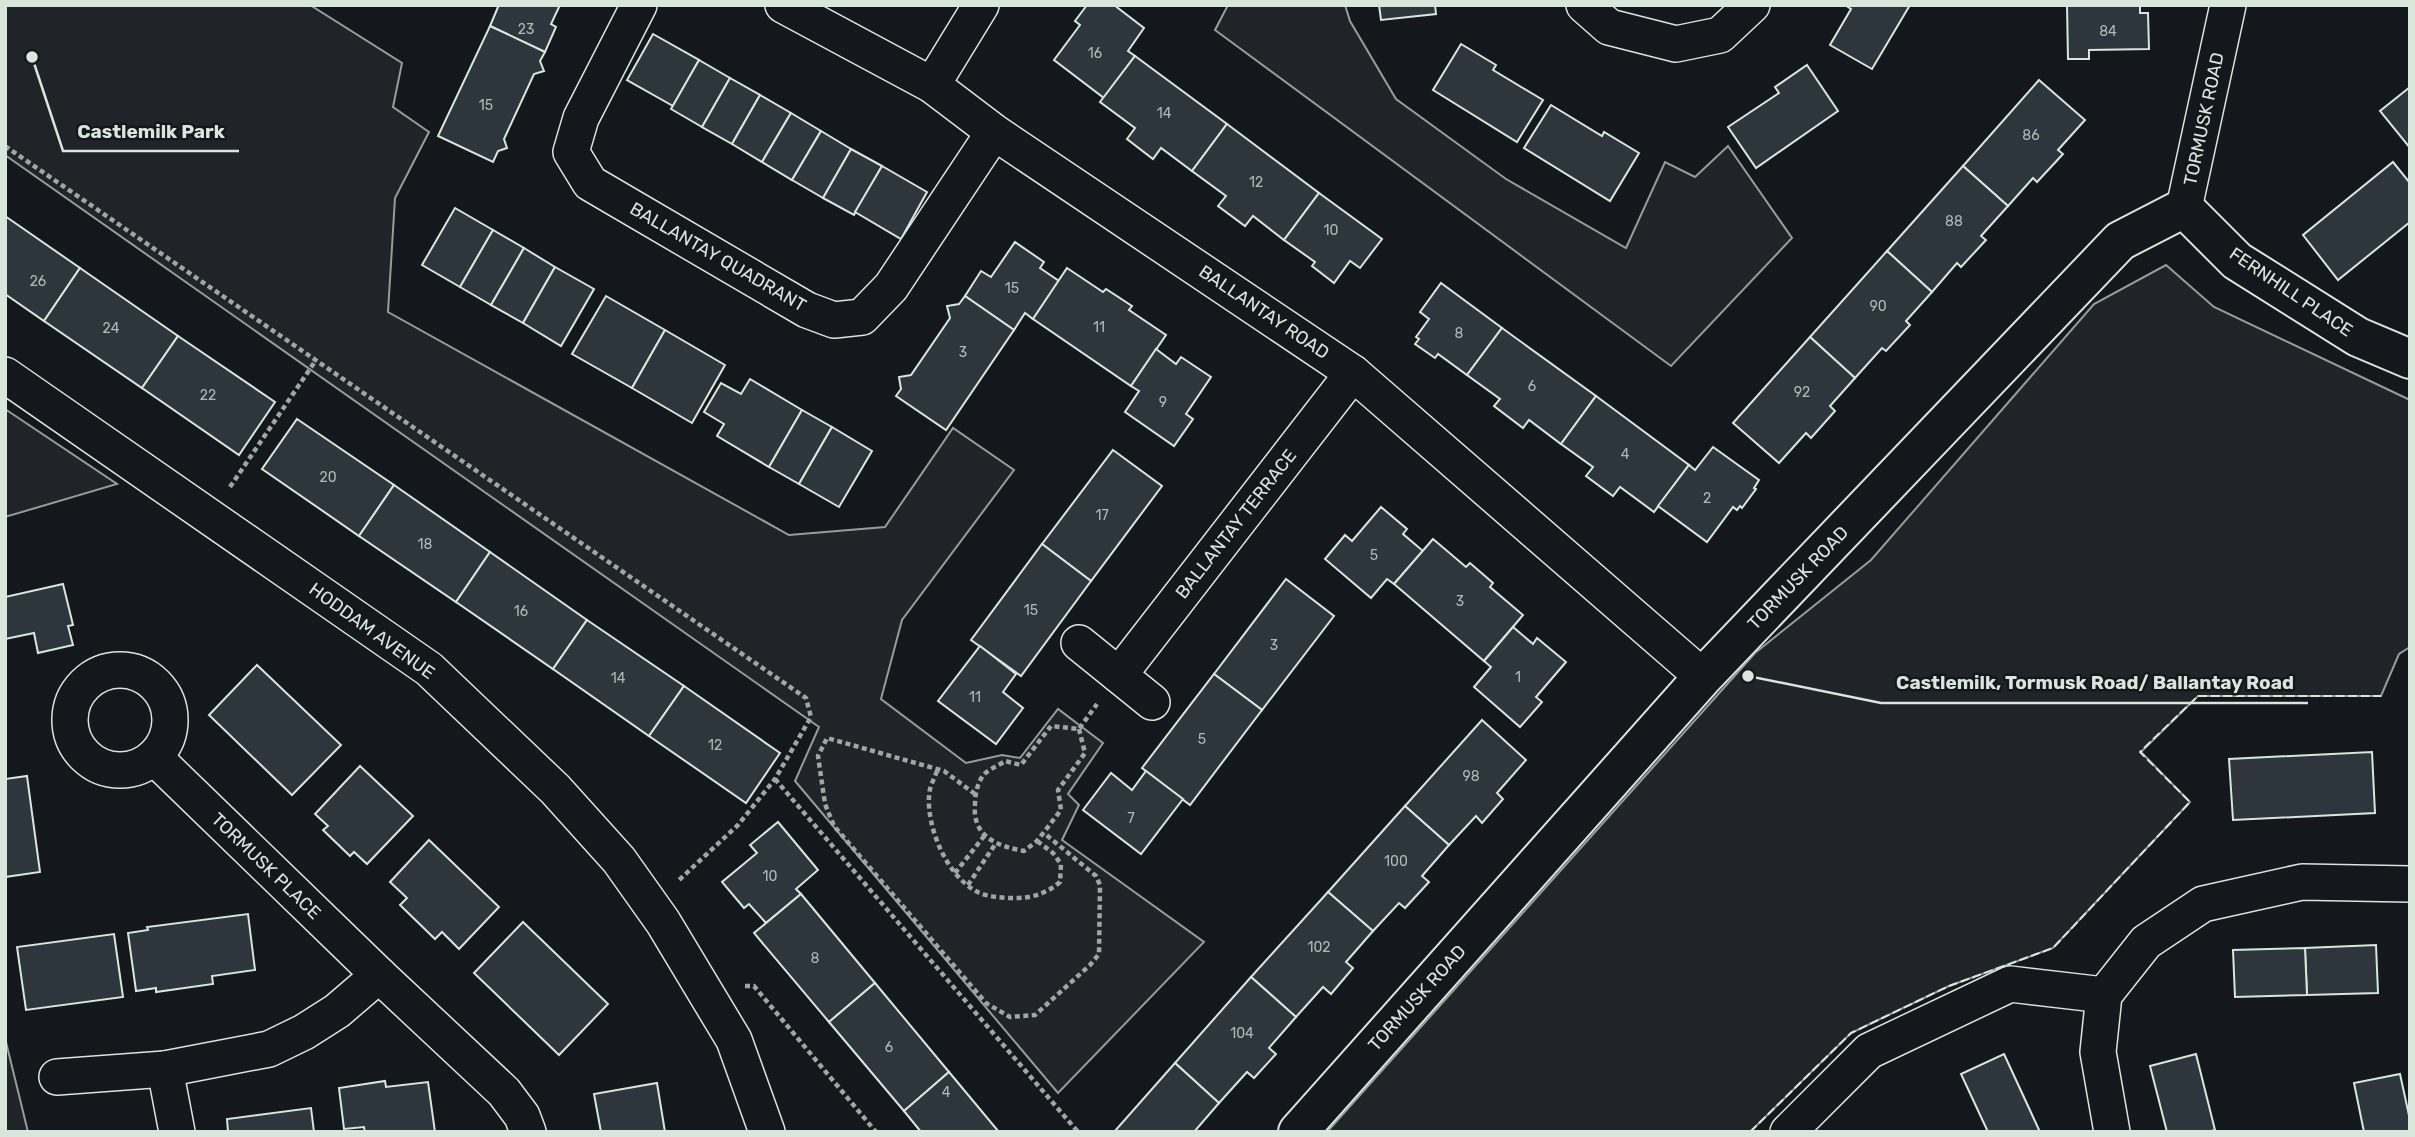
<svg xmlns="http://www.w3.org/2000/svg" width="2415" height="1137" font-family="Rubik,sans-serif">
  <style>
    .green { fill: #202428; stroke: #939e99; stroke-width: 2 }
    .building { fill: #2c363c; stroke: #d8e6dc; stroke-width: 2 }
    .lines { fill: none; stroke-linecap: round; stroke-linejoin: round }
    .minor-casing { stroke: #d8e6dc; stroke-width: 38 }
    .tertiary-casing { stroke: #d8e6dc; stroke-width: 42 }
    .path { stroke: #9da8a2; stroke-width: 4.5; stroke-dasharray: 5 3.5; stroke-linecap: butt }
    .minor { stroke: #14181c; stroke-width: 35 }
    .tertiary { stroke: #14181c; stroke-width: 38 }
    .fence { stroke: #d8e6dc; stroke-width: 2; stroke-dasharray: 9 3.5; stroke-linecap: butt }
    .labels { text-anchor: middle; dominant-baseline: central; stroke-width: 5; stroke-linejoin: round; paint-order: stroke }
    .number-label { font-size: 14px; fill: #adbab4 }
    .street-label { font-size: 18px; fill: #d8e6dc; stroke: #14181c }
    .leader { fill: none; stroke: #d8e6dc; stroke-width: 2.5 }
    .callout-dot { fill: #d8e6dc; stroke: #14181c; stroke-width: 2.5 }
    .callout-label { font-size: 19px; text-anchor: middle; font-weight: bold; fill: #d8e6dc; stroke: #14181c; stroke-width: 5; stroke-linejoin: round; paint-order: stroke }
  </style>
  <rect width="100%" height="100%" fill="#14181c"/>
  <!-- green -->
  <g class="green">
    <path d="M5 5H310L402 63 393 107 429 132 395 198 388 312 789 535 885 527 953 428 1014 470 902 620 881 699 966 763 1002 755 1020 758 1058 709 1103 743 1068 794 1079 805 1062 840 1204 942 1058 1093 795 781 819 727 5 155Z"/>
    <path d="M1228 5H1345L1350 21 1396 99 1506 179 1626 248 1665 162 1695 177 1728 146 1792 238 1671 366 1215 30Z"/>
    <path d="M2166 265 2214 307 2410 400V647L2399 654 2381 696H2198L2141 752 2190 802 2053 948 1949 986 1851 1033 1750 1132H1327L1755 653 1871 560 2094 304Z"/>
    <path d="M5 409 117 484 5 517Z"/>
    <path d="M5 1038 28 1132H5Z"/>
  </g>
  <!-- building -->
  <g class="building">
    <path d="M495 5H560L551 24 556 27 545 52 490 26 498 7Z"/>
    <path d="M1087 5H1114L1144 28 1128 51 1135 56 1104 98 1054 60 1080 25 1075 21Z"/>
    <path d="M1379 5H1435L1436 14 1381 20Z"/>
    <path d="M1845 5H1910L1872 69 1830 45 1851 9Z"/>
    <path d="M2067 5H2140V13H2148L2149 49 2089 50V59H2068Z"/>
    <path d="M490 26 545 52 540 61 544 71 534 74 504 139 507 148 498 151 493 162 438 136Z"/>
    <path d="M653 34 699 60 673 106 627 80Z"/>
    <path d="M1461 44 1496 65 1493 70 1543 100 1517 142 1433 90Z"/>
    <path d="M1135 56 1227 124 1192 171 1161 148 1153 159 1127 139 1135 128 1100 102Z"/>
    <path d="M699 60 730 78 702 127 671 109Z"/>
    <path d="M1807 65 1838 111 1756 168 1728 127 1779 93 1775 87Z"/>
    <path d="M730 78 760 95 732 144 702 127Z"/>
    <path d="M2039 80 2085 120 2058 150 2063 154 2037 182 2033 178 2008 206 1963 166Z"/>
    <path d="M2410 87V148L2380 111Z"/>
    <path d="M760 95 791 113 762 162 732 144Z"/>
    <path d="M1551 105 1602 136 1604 132 1639 153 1610 201 1524 148Z"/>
    <path d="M791 113 821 131 792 180 762 162Z"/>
    <path d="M1227 124 1319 193 1284 240 1253 216 1245 226 1218 206 1226 196 1192 171Z"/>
    <path d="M821 131 851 149 823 198 792 180Z"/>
    <path d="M851 149 882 166 854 215 823 198Z"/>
    <path d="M2393 162 2410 183V222L2338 280 2303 235Z"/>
    <path d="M882 166 927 192 901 239 855 212Z"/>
    <path d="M1963 166 2008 206 1981 236 1986 240 1961 267 1957 263 1932 292 1887 251Z"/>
    <path d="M1319 193 1382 239 1360 268 1350 261 1334 283 1312 266 1315 262 1284 240Z"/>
    <path d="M455 208 493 230 460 287 422 265Z"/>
    <path d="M5 216 80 268 44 321 5 294Z"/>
    <path d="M493 230 524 248 491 305 460 287Z"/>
    <path d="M1015 242 1044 262 1040 268 1059 281 1033 319 1025 313 1014 330 965 296 981 271 991 277Z"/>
    <path d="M524 248 555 267 523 323 491 305Z"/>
    <path d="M1887 251 1932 292 1906 321 1910 325 1886 351 1882 348 1855 378 1810 337Z"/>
    <path d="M555 267 594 289 561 346 523 323Z"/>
    <path d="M80 268 178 336 142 388 44 321Z"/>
    <path d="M1067 268 1103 292 1106 289 1132 306 1129 310 1166 335 1131 386 1033 319Z"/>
    <path d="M1441 283 1502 328 1467 375 1438 354 1435 358 1415 344 1419 339 1416 337 1429 319 1420 312Z"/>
    <path d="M606 296 665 330 632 388 572 354Z"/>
    <path d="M965 296 1014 330 946 430 896 396 901 389 899 377 911 375 950 318 947 306 959 304Z"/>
    <path d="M1502 328 1596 396 1561 444 1529 420 1523 428 1494 406 1500 399 1467 375Z"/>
    <path d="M665 330 725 365 692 423 632 388Z"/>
    <path d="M178 336 275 402 239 455 142 388Z"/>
    <path d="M1810 337 1855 378 1830 406 1835 411 1811 438 1806 433 1779 463 1733 423Z"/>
    <path d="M1156 349 1176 364 1181 357 1211 377 1186 414 1193 419 1174 446 1125 412 1139 391 1131 386Z"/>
    <path d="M750 379 802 410 769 467 717 436 724 424 704 412 721 383 741 394Z"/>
    <path d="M1596 396 1689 465 1654 512 1620 487 1613 496 1586 476 1593 467 1561 444Z"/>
    <path d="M802 410 832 427 799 484 769 467Z"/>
    <path d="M297 419 394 485 359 536 262 469Z"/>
    <path d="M832 427 872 451 839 507 799 484Z"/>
    <path d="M1713 447 1759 480 1754 488 1756 489 1742 508 1740 506 1737 510 1733 507 1707 542 1658 506 1689 465 1695 470Z"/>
    <path d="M1113 450 1162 486 1091 581 1042 544Z"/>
    <path d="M394 485 490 552 456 602 359 536Z"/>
    <path d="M1381 507 1407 529 1403 534 1423 551 1394 584 1387 579 1371 598 1325 559 1345 535 1352 541Z"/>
    <path d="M1433 539 1466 567 1470 563 1493 583 1490 587 1523 615 1484 661 1394 584Z"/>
    <path d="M1042 544 1091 581 1021 676 971 640Z"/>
    <path d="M490 552 587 620 553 669 456 602Z"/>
    <path d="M1286 579 1334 616 1262 710 1214 674Z"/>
    <path d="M63 584 73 625 68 626 73 645 38 653 34 633 5 639V597Z"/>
    <path d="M587 620 684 686 649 736 553 669Z"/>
    <path d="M1513 627 1533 644 1537 638 1566 662 1536 697 1542 702 1520 727 1474 687 1491 667 1484 661Z"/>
    <path d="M980 646 1016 674 1003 692 1023 708 996 744 938 701Z"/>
    <path d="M257 665 341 745 292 795 209 715Z"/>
    <path d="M1214 674 1262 710 1190 805 1142 768Z"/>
    <path d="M684 686 780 753 746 803 649 736Z"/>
    <path d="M1482 720 1526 760 1497 793 1503 799 1482 823 1476 816 1449 845 1405 806Z"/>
    <path d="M2372 752 2375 813 2233 820 2229 759Z"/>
    <path d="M360 766 413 816 367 864 354 852 350 856 323 830 328 826 315 814Z"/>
    <path d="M1146 771 1183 799 1141 854 1083 810 1111 773 1132 790Z"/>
    <path d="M27 776 40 872 5 877V779Z"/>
    <path d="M1405 806 1449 845 1422 876 1429 882 1405 908 1399 903 1373 931 1328 892Z"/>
    <path d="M778 822 818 870 796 889 801 894 766 923 749 904 744 908 722 882 757 853 750 845Z"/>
    <path d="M429 840 499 907 459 949 442 932 435 939 400 905 407 898 390 882Z"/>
    <path d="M1328 892 1373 931 1346 962 1353 968 1331 994 1323 987 1296 1017 1251 977Z"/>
    <path d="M801 894 875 983 829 1022 754 933Z"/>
    <path d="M248 914 255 970 212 976 213 984 156 992V988L136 991 128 933 148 930 147 927Z"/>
    <path d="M523 922 608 1004 559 1055 474 973Z"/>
    <path d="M114 934 123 997 26 1010 17 947Z"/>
    <path d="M2376 945 2378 993 2307 995 2305 948Z"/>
    <path d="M2305 948 2307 995 2235 997 2233 950Z"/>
    <path d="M1251 977 1296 1017 1269 1048 1276 1054 1254 1078 1247 1072 1219 1103 1175 1063Z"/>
    <path d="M875 983 949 1072 904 1111 829 1022Z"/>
    <path d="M2004 1054 2040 1132H1988L1961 1074Z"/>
    <path d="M2196 1054 2215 1130 2207 1132H2167L2150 1066Z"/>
    <path d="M1175 1063 1219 1103 1194 1132H1114Z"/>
    <path d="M949 1072 999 1132H921L904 1111Z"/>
    <path d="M2400 1074 2410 1120V1132H2364L2354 1083Z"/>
    <path d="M385 1081 386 1087 428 1082 435 1132H365L364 1127 344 1129 339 1088Z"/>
    <path d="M657 1083 665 1132H601L594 1094Z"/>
    <path d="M311 1108 314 1132H228L227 1119Z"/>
  </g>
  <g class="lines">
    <defs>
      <g id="minor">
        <path d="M639 5 581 118 571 152 590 183 807 310 834 320 862 317 891 287 994 132"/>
        <path d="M783 5 932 85 994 132 1353 373 1703 677"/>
        <path d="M1584 5 1609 27 1676 44 1720 35 1752 5"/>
        <path d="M932 85 981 5"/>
        <path d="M2184 208 2228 5"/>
        <path d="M5 375 429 669 555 789 619 860 663 922 734 1040 767 1132"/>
        <path d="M1079 643 1152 702"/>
        <circle cx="120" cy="720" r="50"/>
        <path d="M1119 675 1353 373"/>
        <path d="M154 757 379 975 504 1092 522 1116 528 1132"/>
        <path d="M165 1069 177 1132"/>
        <path d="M57 1077 165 1069 269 1049 304 1032 337 1011 379 975"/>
        <path d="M1788 1132 1869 1051 2010 984 2104 995"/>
        <path d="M2112 1132 2098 1052 2104 995 2146 942 2203 904 2302 882 2410 884"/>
      </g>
      <path id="tertiary" d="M1298 1132 1703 677 2120 241 2184 208 2237 261 2358 337 2410 359"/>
    </defs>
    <!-- minor casing -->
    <use href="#minor" class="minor-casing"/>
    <!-- tertiary casing -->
    <use href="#tertiary" class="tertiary-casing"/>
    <!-- path -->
    <g class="path">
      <path d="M5 146 806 698 811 717 775 779 738 825 678 881"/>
      <path d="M230 487 316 360"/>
      <path d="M1079 729 1085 753 1058 790 1061 810 1037 841 1024 851C996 846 972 836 975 804 975 795 977 785 982 777 986 770 998 766 1005 761L1021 765 1051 726 1079 729 1097 704"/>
      <path d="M937 771C934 779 929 788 929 796 927 828 946 873 974 890 985 897 1002 898 1015 898 1033 898 1047 893 1060 882L1061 864 1053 853 1037 841"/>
      <path d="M775 779 1078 1132"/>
      <path d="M975 794 944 771 827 738 818 756 825 804 834 826 986 1003 1010 1017 1035 1015 1090 965 1099 954 1100 885 1096 876 1044 833"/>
      <path d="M955 873 985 835"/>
      <path d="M968 885 996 843"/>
      <path d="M745 986H754L876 1132"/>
    </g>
    <!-- minor -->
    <use href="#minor" class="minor"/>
    <!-- tertiary -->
    <use href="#tertiary" class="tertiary"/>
    <!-- fence -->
    <path class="fence" d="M1750 1132 1851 1033 1949 986 2053 948 2190 802 2140 752 2198 696H2381"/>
  </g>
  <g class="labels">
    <!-- number labels -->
    <g class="number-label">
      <text x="526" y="29">23</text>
      <text x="2108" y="31">84</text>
      <text x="1095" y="53">16</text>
      <text x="486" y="105">15</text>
      <text x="1164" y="113">14</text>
      <text x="2031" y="135">86</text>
      <text x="1256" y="182">12</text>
      <text x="1954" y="221">88</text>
      <text x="1331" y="230">10</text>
      <text x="38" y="281">26</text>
      <text x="1012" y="288">15</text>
      <text x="1878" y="306">90</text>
      <text x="1099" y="327">11</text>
      <text x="111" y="328">24</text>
      <text x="1459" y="333">8</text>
      <text x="963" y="352">3</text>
      <text x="1532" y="386">6</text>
      <text x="1802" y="392">92</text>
      <text x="208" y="395">22</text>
      <text x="1163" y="402">9</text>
      <text x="1625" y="454">4</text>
      <text x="328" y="477">20</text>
      <text x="1707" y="498">2</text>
      <text x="1102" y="515">17</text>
      <text x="425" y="544">18</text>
      <text x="1374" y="555">5</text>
      <text x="1460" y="601">3</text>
      <text x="1031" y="610">15</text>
      <text x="521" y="611">16</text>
      <text x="1274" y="645">3</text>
      <text x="1518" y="677">1</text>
      <text x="618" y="678">14</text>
      <text x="975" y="697">11</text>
      <text x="1202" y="739">5</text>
      <text x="715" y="745">12</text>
      <text x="1471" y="776">98</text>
      <text x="1131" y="818">7</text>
      <text x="1396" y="861">100</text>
      <text x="770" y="876">10</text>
      <text x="1319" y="947">102</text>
      <text x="815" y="958">8</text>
      <text x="1242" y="1033">104</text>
      <text x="889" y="1047">6</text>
      <text x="946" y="1092">4</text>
    </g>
    <!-- street labels -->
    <g class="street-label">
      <text transform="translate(2204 119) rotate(-78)">TORMUSK ROAD</text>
      <text transform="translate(718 257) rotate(30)">BALLANTAY QUADRANT</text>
      <text transform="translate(2291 292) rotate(34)">FERNHILL PLACE</text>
      <text transform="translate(1264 312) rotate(34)">BALLANTAY ROAD</text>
      <text transform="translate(1236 524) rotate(-52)">BALLANTAY TERRACE</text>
      <text transform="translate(1798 578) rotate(-46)">TORMUSK ROAD</text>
      <text transform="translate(372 631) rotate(36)">HODDAM AVENUE</text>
      <text transform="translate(266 866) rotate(44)">TORMUSK PLACE</text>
      <text transform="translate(1417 998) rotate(-48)">TORMUSK ROAD</text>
    </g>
  </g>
  <!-- callouts -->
  <path class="leader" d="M32 57L63 151H239M1748 676L1881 703H2308"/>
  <g class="callout-dot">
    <circle cx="32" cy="57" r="7"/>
    <circle cx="1748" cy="676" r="7"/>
  </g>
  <g class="callout-label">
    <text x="151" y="138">Castlemilk Park</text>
    <text x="2095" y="689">Castlemilk, Tormusk Road/ Ballantay Road</text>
  </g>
  <!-- border -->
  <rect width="2415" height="1137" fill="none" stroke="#d8e6dc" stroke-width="14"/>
</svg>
